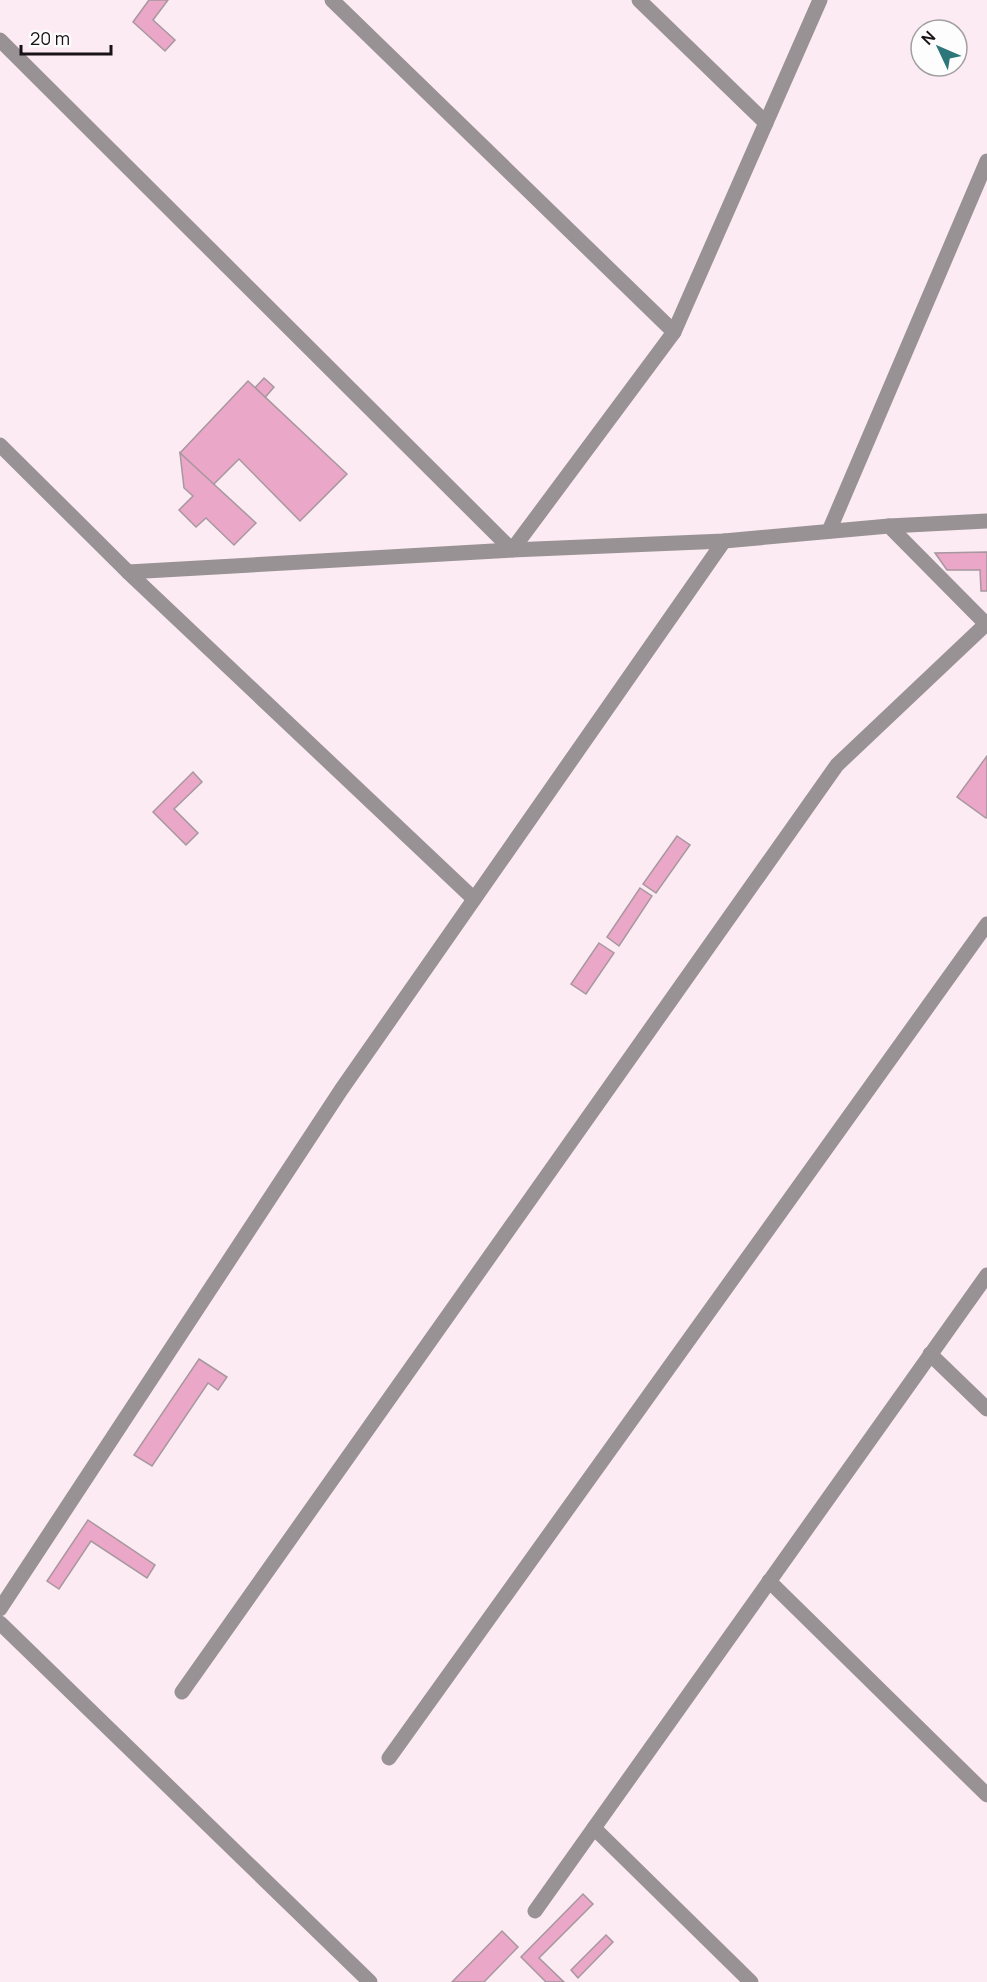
<svg xmlns="http://www.w3.org/2000/svg" width="987" height="1982" font-family="Manrope,sans-serif">
  <style>
    .building { fill: #eaa7c7; stroke: #a7979f; stroke-width: 1.5 }
    .lines { fill: none; stroke-linecap: round; stroke-linejoin: round }
    .minor { stroke: #999295; stroke-width: 15 }
  </style>
  <rect width="100%" height="100%" fill="#fcebf2"/>
  <!-- building -->
  <g class="building">
    <path d="M149 0H168L153 20 175 40 165 51 133 22Z"/>
    <path d="M264 378 274 387 263 400 253 390Z"/>
    <path d="M248 381 347 474 300 521 239 459 213 485 180 453Z"/>
    <path d="M180 453 256 523 234 545 206 518 196 527 179 510 193 496 184 488Z"/>
    <path d="M987 552V591H981L980 570H947L935 553Z"/>
    <path d="M987 756V817L986 818 957 797Z"/>
    <path d="M193 772 202 782 174 809 198 833 186 845 153 812Z"/>
    <path d="M677 836 690 845 656 893 643 884Z"/>
    <path d="M640 888 652 896 619 946 607 937Z"/>
    <path d="M599 943 614 953 586 994 571 984Z"/>
    <path d="M199 1359 227 1377 218 1390 208 1383 152 1466 134 1455Z"/>
    <path d="M88 1520 155 1565 147 1578 91 1541 59 1589 47 1581Z"/>
    <path d="M583 1894 593 1904 539 1958 564 1982H546L521 1957Z"/>
    <path d="M502 1931 518 1947 484 1982H452Z"/>
    <path d="M606 1935 613 1942 578 1978 571 1970Z"/>
  </g>
  <g class="lines">
    <!-- minor -->
    <g class="minor">
      <path d="M332 0 674 332"/>
      <path d="M639 0 766 123"/>
      <path d="M0 40 512 550 674 332 820 0"/>
      <path d="M0 445 128 572 512 550 724 541 889 526 987 521"/>
      <path d="M889 526 987 625"/>
      <path d="M829 531 987 161"/>
      <path d="M128 572 474 899"/>
      <path d="M930 1354 987 1409"/>
      <path d="M769 1581 987 1795"/>
      <path d="M0 1609 341 1090 724 541"/>
      <path d="M0 1623 370 1982"/>
      <path d="M182 1692 837 765 986 624"/>
      <path d="M389 1758 987 924"/>
      <path d="M594 1828 751 1982"/>
      <path d="M535 1911 987 1275"/>
    </g>
  </g>
  <!-- north arrow -->
  <g transform="translate(939 48) rotate(314)"><circle r="28" fill="#fdfdfd" stroke="#a29fa1" stroke-width="1.5"/>
  <path d="M0-4.5L10 22L0 15L-10 22Z" fill="#2d777a"/>
  <text y="-9" font-size="16" font-weight="bold" text-anchor="middle" fill="#191316">N</text>
  </g>
  <!-- scale -->
  <path d="M21 45v9h90v-9" fill="none" stroke="#191316" stroke-width="3"/>
  <text x="30" y="45" font-size="18" fill="#191316" stroke="#fdfdfd" stroke-width="4.5" paint-order="stroke">20 m</text>
</svg>
